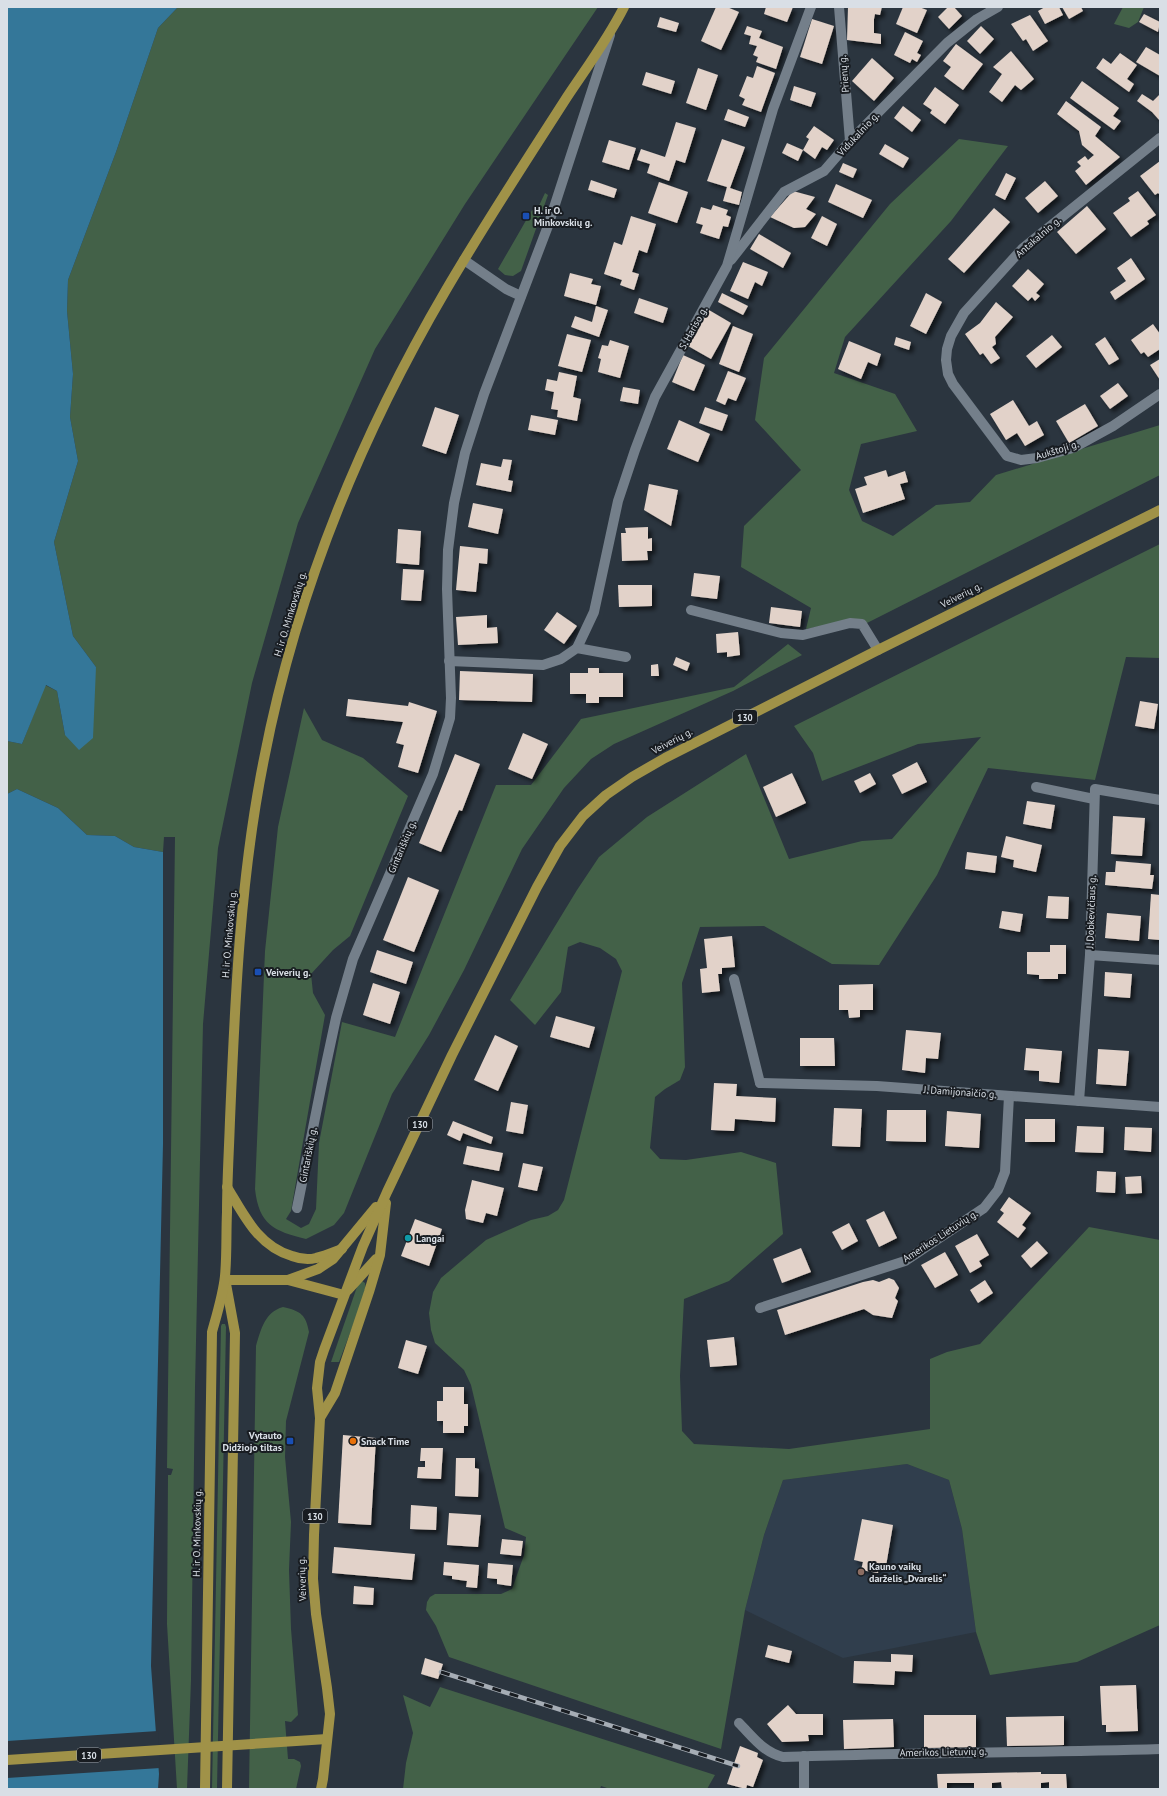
<svg xmlns="http://www.w3.org/2000/svg" width="1167" height="1796" font-family="'PT Sans',sans-serif">
  <style>
    .built { fill: #303e4d }
    .green { fill: #436148 }
    .water { fill: #347799 }
    .pier { fill: #2b353f }
    .building { fill: #e2d2c9; filter: url(#shadow) }
    .lines { fill: none; stroke-linecap: round; stroke-linejoin: round }
    .service { stroke: #747f8a; stroke-width: 10 }
    .minor { stroke: #747f8a; stroke-width: 10 }
    .primary { stroke: #a09248; stroke-width: 10 }
    .rail-casing { stroke: #a6adb5; stroke-width: 4.5 }
    .rail { stroke: #181c21; stroke-width: 3; stroke-dasharray: 9; stroke-linecap: butt }
    .transit-dot { fill: #1a4fb4; stroke: #181c21; stroke-width: 1.5 }
    .culture-dot { fill: #0f9aa8; stroke: #181c21; stroke-width: 1.5 }
    .food-dot { fill: #e8710a; stroke: #181c21; stroke-width: 1.5 }
    .education-dot { fill: #8d6e63; stroke: #181c21; stroke-width: 1.5 }
    .labels { text-anchor: middle; dominant-baseline: central; stroke-width: 4; stroke-linejoin: round; paint-order: stroke }
    .shield { fill: #181c21; stroke: #9fa4ab; stroke-width: 1 }
    .shield-label { font-size: 9px; font-weight: bold; fill: #d9dfe6 }
    .street-label { font-size: 10px; fill: #d9dfe6; stroke: #181c21 }
    .poi-label { font-size: 10px; font-weight: bold; fill: #d9dfe6; stroke: #181c21; text-anchor: start }
  </style>
  <defs>
    <filter id="shadow"><feDropShadow dx="3.5" dy="3.5" stdDeviation="2" flood-color="#0009"/></filter>
  </defs>
  <rect width="100%" height="100%" fill="#2b353f"/>
  <!-- built -->
  <path class="built" d="M907 1464 949 1480 962 1529 976 1632 843 1658 745 1610 764 1535 783 1480Z"/>
  <!-- green -->
  <g class="green">
    <path d="M178 7H598L465 204 375 349 298 523 252 683 218 848 203 1024 195 1387 191 1680 187 1789H177L167 1624 168 1475H171L173 1469 167 1468 175 837H164L163 852 134 847 115 836 87 835 58 808 17 789 7 794V741L22 744 45 685 57 691 65 735 96 667 73 636 54 542 78 461 70 417 73 374 67 311 68 280 116 152 158 28Z"/>
    <path d="M1123 7H1144L1138 22 1129 28 1114 24Z"/>
    <path d="M959 139 1008 146 951 221 845 337 834 373 895 394 917 431 861 444 849 490 862 521 893 536 936 505 970 502 996 475 1160 425V475L867 623 859 619 806 629 811 608 741 567 744 526 801 470 755 420 764 358 890 204Z"/>
    <path d="M545 193 548 195 521 271 513 276 505 275 498 269 532 210 536 212Z"/>
    <path d="M1160 544V658L1126 657 1095 780 988 768 937 875 879 965 832 964 764 926 700 927 682 983 685 1067 680 1080 665 1089 655 1097 650 1148 660 1159 686 1160 741 1152 776 1163 783 1234 729 1281 684 1299 680 1376 682 1431 694 1444 789 1449 930 1429V1359L947 1352 980 1344 1089 1227 1160 1240V1625L1077 1662 990 1675 976 1632 962 1529 949 1480 907 1464 783 1480 764 1535 745 1610 721 1749 449 1657 436 1626 426 1610 427 1602 430 1597 435 1594H501L512 1589 524 1555 526 1537 505 1528 471 1385 464 1370 435 1343 431 1330 429 1313 433 1292 441 1278 486 1240 531 1220 548 1216 558 1210 564 1200 622 971 616 959 600 948 580 942 568 947 561 992 535 1025 510 1000 577 890 599 857 647 817 746 754 789 859 862 841 892 839 981 737 918 744 822 781 813 753 794 726Z"/>
    <path d="M788 644 802 655 733 691 614 744 591 759 564 788 522 849 464 970 429 1035 392 1094 344 1213 334 1225 306 1239C274 1231 259 1225 255 1189L265 951 278 827 304 708 322 740 363 758 408 796 350 936 333 950 311 974 313 993 325 1015 291 1211 286 1219 301 1228 309 1224 316 1209 319 1143 342 1022 395 1037 496 785H531L581 719 734 687Z"/>
    <path d="M362 1281 365 1283 366 1291 339 1362H331L358 1284Z"/>
    <path d="M283 1307C301 1311 306 1315 309 1332L286 1421 285 1457 291 1522 289 1570 291 1629 298 1715 291 1722 285 1721 288 1759H294L300 1762 301 1766 296 1789H249L256 1346C261 1329 265 1312 283 1307Z"/>
    <path d="M222 1324H225L226 1327 217 1789H212L221 1326Z"/>
    <path d="M440 1687 715 1775 707 1789H610L601 1786 600 1789H403L406 1763 413 1733 403 1695 430 1707Z"/>
  </g>
  <!-- water -->
  <g class="water">
    <path d="M7 7H178L158 28 116 152 68 280 67 311 73 374 70 417 78 461 54 542 73 636 96 667 93 738 79 750 65 735 57 691 46 685 22 744 7 741Z"/>
    <path d="M17 789 58 808 87 835 115 836 134 847 163 852V1144L151 1666 159 1774 158 1789H7V794Z"/>
  </g>
  <!-- pier -->
  <path class="pier" d="M158 1731 160 1768 7 1778V1741Z"/>
  <!-- building -->
  <g class="building">
    <path d="M716 7H727L739 12 721 50 701 41Z"/>
    <path d="M766 7H793L787 22 764 14Z"/>
    <path d="M848 7H882L880 15 875 14 874 19V33L881 34V44L847 40Z"/>
    <path d="M903 7H919L927 10 917 33 896 24Z"/>
    <path d="M948 7H954L962 16 949 29 938 17Z"/>
    <path d="M1045 7H1059L1063 15 1045 24 1038 11Z"/>
    <path d="M1062 7H1081L1083 11 1069 19Z"/>
    <path d="M1144 14 1160 22 1158 32 1139 22Z"/>
    <path d="M1030 15 1048 41 1033 51 1026 39 1023 41 1011 24Z"/>
    <path d="M660 17 679 23 676 32 657 27Z"/>
    <path d="M812 19 834 26 822 64 800 57Z"/>
    <path d="M747 26 762 31 759 38 783 47 776 69 756 62 758 57 753 55 757 46 749 44 751 36 744 34Z"/>
    <path d="M981 26 994 39 980 54 967 41Z"/>
    <path d="M905 32 923 41 917 53 921 55 917 62 912 59 910 63 894 55Z"/>
    <path d="M956 44 983 64 963 90 944 76 951 67 943 61Z"/>
    <path d="M1146 47 1160 55V76L1136 62Z"/>
    <path d="M1011 51 1034 79 1021 90 1015 85 1002 102 989 92 1002 74 993 67Z"/>
    <path d="M1120 53 1137 65 1127 79 1134 84 1129 92 1096 68 1103 58 1111 64Z"/>
    <path d="M872 58 894 78 874 101 852 81Z"/>
    <path d="M757 66 775 73 761 112 742 105 745 99 739 96 747 76 753 78Z"/>
    <path d="M698 68 718 75 706 110 686 103Z"/>
    <path d="M646 72 675 81 671 94 642 85Z"/>
    <path d="M1082 81 1119 108 1113 116 1121 121 1114 130 1070 98Z"/>
    <path d="M794 86 816 93 811 107 790 100Z"/>
    <path d="M935 87 959 105 945 124 930 113 932 110 923 104Z"/>
    <path d="M1142 94 1153 101 1160 94V121L1152 112 1137 101Z"/>
    <path d="M1066 101 1101 127 1095 136 1120 157 1086 185 1075 171 1081 166 1077 162 1085 156 1088 160 1094 155 1082 145 1079 131 1057 114Z"/>
    <path d="M903 106 921 120 912 132 894 118Z"/>
    <path d="M728 109 749 117 745 127 724 120Z"/>
    <path d="M676 122 696 128 685 163 676 160 669 181 647 173 650 164 637 160 641 149 665 157Z"/>
    <path d="M814 126 834 140 827 150 822 147 815 159 803 150 809 139 806 137Z"/>
    <path d="M722 139 745 147 730 188 742 192 739 205 723 201 727 187 707 181Z"/>
    <path d="M609 140 636 148 629 170 602 162Z"/>
    <path d="M787 143 803 150 798 161 782 153Z"/>
    <path d="M885 144 909 158 903 168 879 154Z"/>
    <path d="M1160 161V195L1158 193 1155 195 1140 176Z"/>
    <path d="M843 163 857 169 853 178 839 172Z"/>
    <path d="M1006 173 1016 178 1005 200 995 195Z"/>
    <path d="M591 180 617 189 614 198 588 190Z"/>
    <path d="M1045 181 1058 196 1038 213 1025 198Z"/>
    <path d="M659 182 688 192 677 223 648 213Z"/>
    <path d="M836 184 872 200 863 218 828 202Z"/>
    <path d="M793 191 815 197 806 209 816 214 805 227 794 228 770 217Z"/>
    <path d="M1138 191 1156 215 1147 221 1149 224 1131 237 1113 213 1130 201 1128 198Z"/>
    <path d="M713 205 728 210 726 215 731 217 728 227 723 226 719 239 700 233 703 225 696 223 701 207 711 210Z"/>
    <path d="M1087 206 1106 229 1076 254 1057 232Z"/>
    <path d="M994 208 1010 222 964 273 948 259Z"/>
    <path d="M631 216 656 224 647 253 639 250 632 272 639 274 634 290 620 285 622 280 604 274 614 242 622 245Z"/>
    <path d="M822 216 837 224 827 246 811 238Z"/>
    <path d="M759 234 791 253 783 268 750 249Z"/>
    <path d="M1131 258 1145 279 1115 300 1110 292 1126 281 1117 268Z"/>
    <path d="M743 262 768 272 762 286 755 282 748 299 730 291Z"/>
    <path d="M1028 269 1044 284 1036 293 1040 296 1035 301 1032 297 1028 301 1012 286Z"/>
    <path d="M570 273 593 279 591 284 601 286 596 305 564 296Z"/>
    <path d="M722 293 748 306 743 315 718 302Z"/>
    <path d="M926 293 942 302 926 334 910 326Z"/>
    <path d="M639 298 668 308 663 323 634 313Z"/>
    <path d="M996 302 1013 317 995 337 996 344 992 347 1000 358 991 364 983 353 980 355 965 334 980 323Z"/>
    <path d="M596 306 608 310 599 337 571 327 575 316 592 322Z"/>
    <path d="M709 310 731 323 711 359 688 346Z"/>
    <path d="M1153 324 1160 334V349L1148 357 1144 352 1141 354 1131 340Z"/>
    <path d="M733 326 753 334 739 372 719 364Z"/>
    <path d="M567 334 591 340 582 372 558 366Z"/>
    <path d="M1052 335 1062 347 1036 368 1026 356Z"/>
    <path d="M896 337 911 342 909 350 894 345Z"/>
    <path d="M1105 337 1119 359 1109 365 1095 344Z"/>
    <path d="M610 340 629 346 620 378 598 372 601 359 598 358 602 345 608 346Z"/>
    <path d="M849 341 881 354 877 366 868 362 861 379 838 369Z"/>
    <path d="M683 355 705 365 694 391 672 382Z"/>
    <path d="M1160 359V380L1150 365Z"/>
    <path d="M728 371 746 378 736 401 728 398 725 405 716 401Z"/>
    <path d="M559 372 577 376 573 397 581 399 577 421 557 417 558 410 551 409 554 392 545 390 547 379 557 381Z"/>
    <path d="M1118 383 1128 396 1110 409 1100 396Z"/>
    <path d="M623 387 640 390 638 404 620 401Z"/>
    <path d="M1013 400 1029 426 1037 421 1044 435 1025 446 1017 433 1006 440 990 414Z"/>
    <path d="M1085 404 1098 426 1069 443 1056 421Z"/>
    <path d="M435 407 459 415 446 454 422 446Z"/>
    <path d="M705 407 728 415 722 431 699 423Z"/>
    <path d="M531 415 558 420 555 435 528 430Z"/>
    <path d="M679 420 710 434 698 462 667 449Z"/>
    <path d="M503 459 512 460 508 480 513 481 511 492 476 485 481 463 501 467Z"/>
    <path d="M886 470 888 477 905 471 908 482 900 484 905 499 863 513 855 489 867 485 864 477Z"/>
    <path d="M649 484 678 490 671 526 644 510Z"/>
    <path d="M473 503 503 509 498 534 468 527Z"/>
    <path d="M648 527V539L652 538V551H647L648 560 622 561 621 533H626L625 528Z"/>
    <path d="M398 529 421 531 419 565 396 563Z"/>
    <path d="M460 546 488 549 487 564 479 563 476 592 456 590Z"/>
    <path d="M403 569 424 570 421 601 401 600Z"/>
    <path d="M694 573 720 576 717 599 691 596Z"/>
    <path d="M618 585H652V606L619 607Z"/>
    <path d="M771 607 802 611 800 627 769 623Z"/>
    <path d="M557 612 577 626 564 644 544 630Z"/>
    <path d="M487 615V628L497 627 498 643 458 645 456 617Z"/>
    <path d="M738 632 740 655 727 657V652L717 653 716 634Z"/>
    <path d="M676 657 690 663 687 671 673 665Z"/>
    <path d="M658 664 659 676H651V665Z"/>
    <path d="M588 668H599V673H623V697H599V703H586V694H570V673H588Z"/>
    <path d="M460 671 533 674 532 702 459 700Z"/>
    <path d="M348 699 408 706 409 702 437 711 418 773 398 767 404 745 396 743 403 722 346 716Z"/>
    <path d="M1140 701 1158 704 1154 729 1135 726Z"/>
    <path d="M523 733 548 744 532 779 508 769Z"/>
    <path d="M455 754 480 764 462 811 459 810 441 852 419 843Z"/>
    <path d="M917 762 927 782 902 794 892 775Z"/>
    <path d="M792 773 806 803 776 817 763 787Z"/>
    <path d="M870 773 876 784 860 793 854 781Z"/>
    <path d="M1027 801 1055 805 1051 829 1023 824Z"/>
    <path d="M1113 816 1145 818 1142 856 1111 854Z"/>
    <path d="M1006 836 1042 845 1036 872 1013 867 1014 860 1001 857Z"/>
    <path d="M967 852 997 856 995 873 965 869Z"/>
    <path d="M1116 861 1151 864 1150 875H1154L1152 889 1105 885 1106 872H1115Z"/>
    <path d="M408 877 439 890 414 952 383 940Z"/>
    <path d="M1151 894 1160 895V940L1148 939Z"/>
    <path d="M1048 896 1069 897 1068 919 1046 918Z"/>
    <path d="M1002 911 1023 914 1020 932 999 928Z"/>
    <path d="M1107 913 1141 916 1139 941 1105 938Z"/>
    <path d="M732 936 735 967 722 968V974H718L720 991 702 993 700 969 707 968 704 939Z"/>
    <path d="M1050 945H1066V974H1058V979H1039V975L1027 974V952H1050Z"/>
    <path d="M377 950 413 962 406 984 370 972Z"/>
    <path d="M1105 972 1132 974 1130 998 1104 996Z"/>
    <path d="M373 983 400 992 390 1024 363 1015Z"/>
    <path d="M873 984V1010H860V1017L849 1018 848 1010H839V985Z"/>
    <path d="M556 1016 595 1027 589 1048 550 1037Z"/>
    <path d="M906 1030 941 1033 938 1059 926 1058 925 1073 902 1070Z"/>
    <path d="M495 1035 518 1046 498 1091 474 1080Z"/>
    <path d="M800 1038H834L835 1066H800Z"/>
    <path d="M1026 1048 1062 1051 1059 1083 1039 1081V1071L1024 1070Z"/>
    <path d="M1098 1049 1129 1051 1126 1086 1096 1084Z"/>
    <path d="M714 1083 737 1084 736 1096 776 1098 775 1122 735 1119 734 1131 711 1130Z"/>
    <path d="M511 1102 528 1105 523 1134 506 1131Z"/>
    <path d="M834 1108 862 1109 860 1147 832 1146Z"/>
    <path d="M887 1110H926V1142L886 1141Z"/>
    <path d="M947 1111 981 1114 979 1148 945 1146Z"/>
    <rect x="1025" y="1119" width="30" height="23"/>
    <path d="M453 1121 493 1137 491 1144 463 1133 460 1141 447 1135Z"/>
    <path d="M1077 1126 1104 1127 1103 1153 1075 1152Z"/>
    <path d="M1125 1127 1152 1128 1151 1152 1124 1150Z"/>
    <path d="M467 1146 503 1153 499 1171 463 1164Z"/>
    <path d="M523 1163 543 1167 537 1191 518 1187Z"/>
    <path d="M1097 1171 1116 1172 1115 1193 1096 1192Z"/>
    <path d="M1141 1176 1142 1193 1126 1194 1125 1177Z"/>
    <path d="M472 1180 504 1188 497 1216 486 1213 483 1223 466 1219 465 1210Z"/>
    <path d="M1009 1197 1031 1213 1022 1225 1026 1228 1018 1238 997 1222 1004 1213 1000 1210Z"/>
    <path d="M884 1211 897 1238 879 1247 866 1220Z"/>
    <path d="M415 1219 442 1229 429 1266 401 1256Z"/>
    <path d="M849 1223 858 1241 842 1250 832 1232Z"/>
    <path d="M977 1234 989 1255 979 1261 982 1266 970 1273 955 1246Z"/>
    <path d="M1037 1241 1048 1253 1031 1268 1021 1256Z"/>
    <path d="M801 1248 811 1272 782 1283 773 1259Z"/>
    <path d="M945 1252 958 1275 935 1288 921 1265Z"/>
    <path d="M889 1278 894 1280 899 1288 895 1298 898 1301 892 1318 873 1315 864 1309 785 1335 777 1310 863 1282 873 1280 879 1282Z"/>
    <path d="M985 1280 993 1293 978 1303 970 1290Z"/>
    <path d="M734 1337 737 1365 710 1367 707 1340Z"/>
    <path d="M406 1340 427 1346 418 1374 398 1368Z"/>
    <path d="M443 1387H464V1404H468V1426H464V1433H443V1421H437V1401H443Z"/>
    <path d="M343 1435 376 1438 371 1525 338 1523Z"/>
    <path d="M421 1448H443L441 1479 417 1478 418 1467H425V1461H420Z"/>
    <path d="M456 1458H475V1468L479 1469 478 1497 455 1496Z"/>
    <path d="M411 1505 437 1507 436 1530 410 1529Z"/>
    <path d="M449 1513 481 1515 478 1547 447 1545Z"/>
    <path d="M862 1519 893 1525 886 1566 879 1564 878 1573 861 1570 863 1562 854 1560Z"/>
    <path d="M502 1539 523 1541 521 1556 500 1554Z"/>
    <path d="M334 1547 415 1554 412 1580 332 1573Z"/>
    <path d="M444 1562 479 1565 477 1588 466 1587 467 1581 452 1579V1576L443 1575Z"/>
    <path d="M488 1563 513 1565 511 1586 497 1584V1579L487 1578Z"/>
    <path d="M354 1586 374 1588 373 1605 353 1604Z"/>
    <path d="M768 1645 792 1651 789 1663 765 1657Z"/>
    <path d="M891 1654 913 1655 912 1672 895 1671 894 1685 853 1683 854 1661 891 1662Z"/>
    <path d="M425 1658 443 1664 438 1679 421 1674Z"/>
    <path d="M1136 1685 1138 1731 1106 1732V1725H1102L1100 1686Z"/>
    <path d="M788 1705 796 1714H823V1735H808L809 1741 782 1742 767 1724Z"/>
    <path d="M924 1715H976V1747L924 1748Z"/>
    <path d="M1064 1716V1745L1007 1746 1006 1717Z"/>
    <path d="M893 1719 894 1747 844 1749 843 1720Z"/>
    <path d="M740 1746 758 1753 757 1757 763 1760 753 1787 747 1785 746 1789 727 1784Z"/>
    <path d="M1041 1772V1774H1066L1067 1789H1049V1782L1041 1783V1789H1002L1001 1782 992 1783V1789H974V1783H947V1789H938L937 1774Z"/>
  </g>
  <g class="lines">
    <!-- service -->
    <g class="service">
      <path d="M1036 787 1094 799"/>
      <path d="M734 979 760 1083"/>
    </g>
    <!-- minor -->
    <g class="minor">
      <path d="M839 7 850 141"/>
      <path d="M1160 138 1022 249 964 313 951 336 947 349 946 360 948 374 953 384 1007 456 1021 460 1037 458 1073 448 1113 426 1160 394"/>
      <path d="M464 260 506 289 521 296"/>
      <path d="M731 260 784 192 824 171 850 141 947 43 977 19 998 7"/>
      <path d="M691 610 781 633 803 635 850 623 862 624 878 650"/>
      <path d="M577 648 594 612 618 501 635 450 655 397 727 266 773 109 811 7"/>
      <path d="M449 661 543 665 561 659 577 648 626 657"/>
      <path d="M1090 955 1160 960"/>
      <path d="M760 1083 877 1086 1160 1107"/>
      <path d="M1079 1101 1090 955 1095 789 1160 800"/>
      <path d="M297 1208 322 1083 336 1018 353 959 433 774 450 718 451 698 447 589 448 550 454 503 465 453 484 394 548 226 610 35"/>
      <path d="M760 1308 905 1261 984 1208 998 1190 1005 1172 1009 1096"/>
      <path d="M739 1723C753 1737 763 1752 783 1757 909 1752 1034 1753 1160 1749"/>
      <path d="M804 1756V1789"/>
    </g>
    <!-- primary -->
    <g class="primary">
      <path d="M227 1187C244 1215 258 1246 292 1256 300 1259 308 1260 316 1258 325 1256 334 1252 342 1249"/>
      <path d="M225 1280H288L344 1295"/>
      <path d="M288 1280 318 1269 333 1259 376 1207"/>
      <path d="M226 1284 235 1333 227 1789"/>
      <path d="M348 1290 376 1259"/>
      <path d="M320 1418 335 1393 369 1292 380 1255 386 1203"/>
      <path d="M7 1760 327 1739"/>
      <path d="M205 1789 212 1332C217 1314 223 1295 225 1276 227 1255 226 1234 227 1212 227 1181 229 1151 230 1120 235 999 240 878 264 759 296 594 361 435 446 290 484 225 526 161 567 97 587 67 608 39 624 7"/>
      <path d="M321 1789 323 1779 330 1714 327 1688 316 1614 313 1579 314 1535 320 1418 317 1388 320 1362 324 1350 363 1246 387 1192 452 1055 537 887 560 846 583 816 606 795 632 777 665 758 878 650 1160 510"/>
    </g>
    <defs>
      <path id="rail" d="M441 1672 738 1766"/>
    </defs>
    <!-- rail casing -->
    <use href="#rail" class="rail-casing"/>
    <!-- rail -->
    <use href="#rail" class="rail"/>
  </g>
  <!-- markers -->
  <g class="transit-dot">
    <rect x="522" y="212" width="8" height="8" rx="2"/>
    <rect x="254" y="968" width="8" height="8" rx="2"/>
    <rect x="286" y="1437" width="8" height="8" rx="2"/>
  </g>
  <circle class="culture-dot" cx="408" cy="1238" r="4"/>
  <circle class="food-dot" cx="353" cy="1441" r="4"/>
  <circle class="education-dot" cx="861" cy="1572" r="4"/>
  <g class="labels">
    <!-- shield labels -->
    <g class="shield">
      <rect x="733" y="710" width="24" height="14" rx="3"/>
      <rect x="408" y="1117" width="24" height="14" rx="3"/>
      <rect x="303" y="1509" width="24" height="14" rx="3"/>
      <rect x="77" y="1748" width="24" height="14" rx="3"/>
    </g>
    <g class="shield-label">
      <text x="745" y="717">130</text>
      <text x="420" y="1124">130</text>
      <text x="315" y="1516">130</text>
      <text x="89" y="1755">130</text>
    </g>
    <!-- street labels -->
    <g class="street-label">
      <text transform="translate(844 74) rotate(-95)">Prienų g.</text>
      <text transform="translate(858 134) rotate(-47)">Vidukalnio g.</text>
      <text transform="translate(1038 237) rotate(-41)">Antakalnio g.</text>
      <text transform="translate(693 328) rotate(-61)">S. Hariso g.</text>
      <text transform="translate(1057 450) rotate(-17)">Aukštoji g.</text>
      <text transform="translate(961 595) rotate(-27)">Veiverių g.</text>
      <text transform="translate(290 614) rotate(-73)">H. ir O. Minkovskių g.</text>
      <text transform="translate(672 741) rotate(-28)">Veiverių g.</text>
      <text transform="translate(402 847) rotate(-67)">Gintariškių g.</text>
      <text transform="translate(1091 912) rotate(-88)">J. Dobkevičiaus g.</text>
      <text transform="translate(229 934) rotate(-85)">H. ir O. Minkovskių g.</text>
      <text transform="translate(960 1092) rotate(4)">J. Damijonaičio g.</text>
      <text transform="translate(308 1155) rotate(-79)">Gintariškių g.</text>
      <text transform="translate(940 1236) rotate(-33)">Amerikos Lietuvių g.</text>
      <text transform="translate(197 1533) rotate(-89)">H. ir O. Minkovskių g.</text>
      <text transform="translate(302 1579) rotate(-92)">Veiverių g.</text>
      <text transform="translate(943 1752) rotate(-1)">Amerikos Lietuvių g.</text>
    </g>
    <!-- poi labels -->
    <g class="poi-label">
      <text x="534" y="210">H. ir O.<tspan x="534" dy="12">Minkovskių g.</tspan></text>
      <text x="266" y="972">Veiverių g.</text>
      <text x="416" y="1238">Langai</text>
      <text x="282" y="1435" text-anchor="end">Vytauto<tspan x="282" dy="12">Didžiojo tiltas</tspan></text>
      <text x="361" y="1441">Snack Time</text>
      <text x="869" y="1566">Kauno vaikų<tspan x="869" dy="12">darželis „Dvarelis“</tspan></text>
    </g>
  </g>
  <!-- border -->
  <rect width="1167" height="1796" fill="none" stroke="#d9dfe6" stroke-width="16"/>
</svg>
